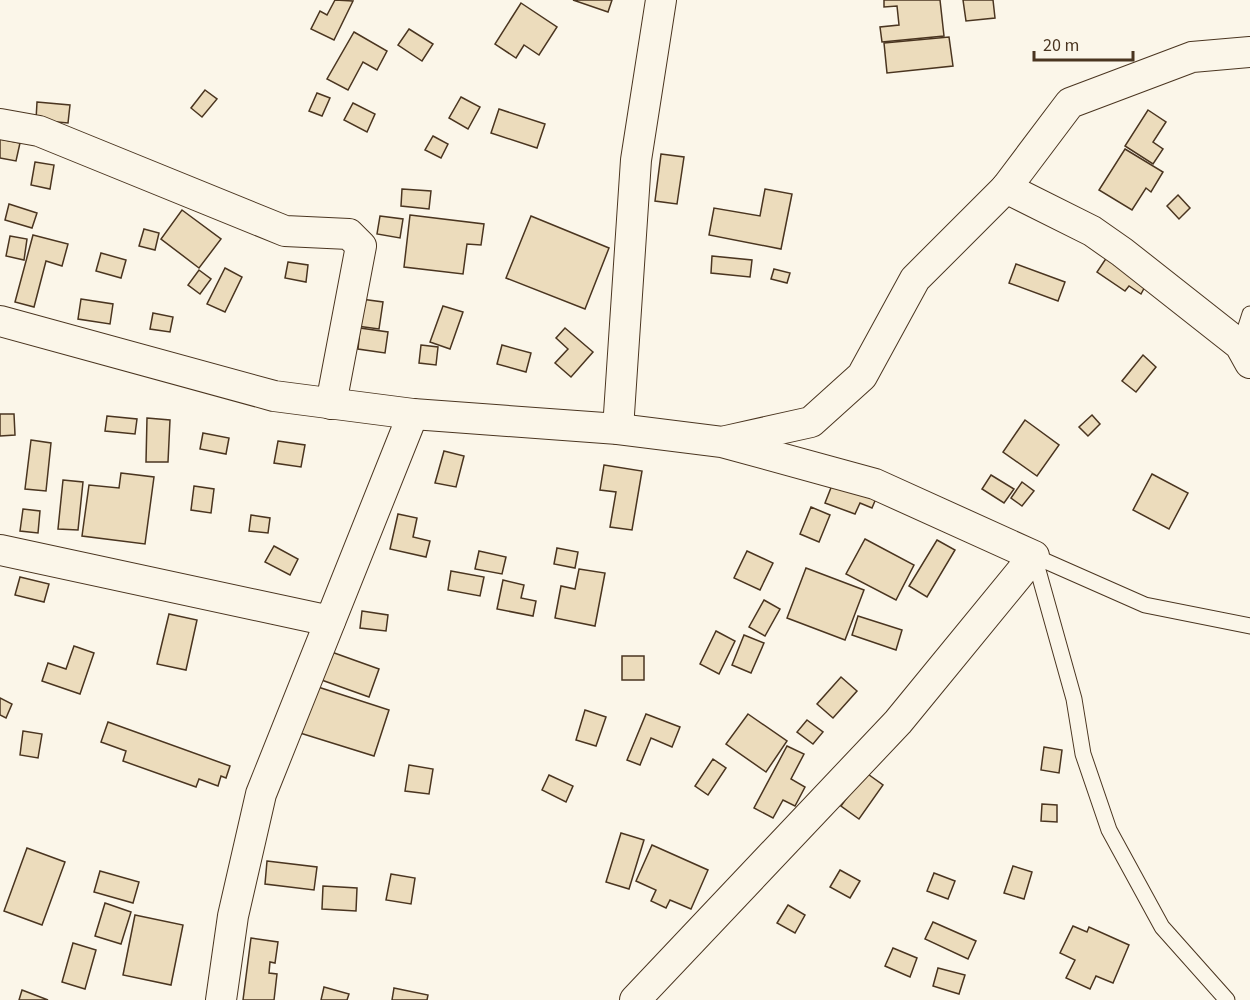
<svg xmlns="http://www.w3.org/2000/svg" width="1250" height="1000" font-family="'Source Sans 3',sans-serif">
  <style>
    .building { fill: #ecdcbc; stroke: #4a3520; stroke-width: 1.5 }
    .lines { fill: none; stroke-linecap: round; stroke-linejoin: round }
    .lane-casing { stroke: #4a3520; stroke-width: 17 }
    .street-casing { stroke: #4a3520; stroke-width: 32 }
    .lane { stroke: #fbf6e9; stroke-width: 15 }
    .street { stroke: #fbf6e9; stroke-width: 30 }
  </style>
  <rect width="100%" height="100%" fill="#fbf6e9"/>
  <!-- building -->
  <g class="building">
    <path d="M335 0 353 1 334 40 311 29 320 11 327 15Z"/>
    <path d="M573 0H612L608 12Z"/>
    <path d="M884 0H940L944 36 882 42 880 27 899 25 897 6 884 7Z"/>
    <path d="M963 0H993L995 18 966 21Z"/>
    <path d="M521 3 557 27 539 55 524 45 516 58 495 44Z"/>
    <path d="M409 29 433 44 422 61 398 45Z"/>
    <path d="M354 32 387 51 377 70 363 62 348 90 327 79Z"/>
    <path d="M949 37 953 66 887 73 884 43Z"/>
    <path d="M205 90 217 99 202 117 191 108Z"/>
    <path d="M317 93 330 98 322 116 309 111Z"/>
    <path d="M461 97 480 107 468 129 449 118Z"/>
    <path d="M37 102 70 105 68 123 36 120Z"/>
    <path d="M353 103 375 114 367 132 344 120Z"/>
    <path d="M499 109 545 124 537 148 491 133Z"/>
    <path d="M1148 110 1166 122 1153 142 1163 149 1153 164 1125 146Z"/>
    <path d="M433 136 448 144 441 158 425 150Z"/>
    <path d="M0 139 20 143 16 161 0 158Z"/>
    <path d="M1125 149 1163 172 1151 192 1146 188 1132 210 1099 190Z"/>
    <path d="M661 154 684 157 677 204 655 201Z"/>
    <path d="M35 162 54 165 50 189 31 185Z"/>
    <path d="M402 189 431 191 429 209 401 206Z"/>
    <path d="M765 189 792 194 781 249 709 235 714 208 760 216Z"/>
    <path d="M1178 195 1190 208 1179 219 1167 206Z"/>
    <path d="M9 204 37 213 32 228 5 220Z"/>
    <path d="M182 210 221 239 199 268 161 239Z"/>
    <path d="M410 215 484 224 481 245 467 244 463 274 404 267Z"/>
    <path d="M380 216 403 219 400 238 377 234Z"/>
    <path d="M531 216 609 248 585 309 506 278Z"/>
    <path d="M144 229 159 233 155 250 139 246Z"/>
    <path d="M33 235 68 244 62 266 46 261 34 307 15 302Z"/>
    <path d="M10 236 27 239 24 260 6 256Z"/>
    <path d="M101 253 126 260 121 278 96 271Z"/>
    <path d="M1109 254 1148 281 1141 294 1129 286 1125 291 1097 272Z"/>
    <path d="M712 256 752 260 750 277 711 273Z"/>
    <path d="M288 262 308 265 306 282 285 278Z"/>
    <path d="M1016 264 1065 282 1058 301 1009 283Z"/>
    <path d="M225 268 242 277 225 312 207 304Z"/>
    <path d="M774 269 790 273 787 283 771 279Z"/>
    <path d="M199 270 211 279 200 294 188 285Z"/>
    <path d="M81 299 113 304 110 324 78 319Z"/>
    <path d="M361 299 383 302 379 329 357 326Z"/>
    <path d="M443 306 463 312 450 349 430 342Z"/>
    <path d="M153 313 173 317 170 332 150 329Z"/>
    <path d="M360 328 388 332 385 353 358 349Z"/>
    <path d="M565 328 593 352 571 377 555 363 568 349 556 338Z"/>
    <path d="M421 345 438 347 436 365 419 363Z"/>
    <path d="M502 345 531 353 526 372 497 364Z"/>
    <path d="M1143 355 1156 367 1136 392 1122 381Z"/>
    <path d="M0 414H14L15 435 0 436Z"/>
    <path d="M1092 415 1100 424 1088 436 1079 427Z"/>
    <path d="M107 416 137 419 135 434 105 431Z"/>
    <path d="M147 418 170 420 168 462H146Z"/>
    <path d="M1025 420 1059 445 1037 476 1003 452Z"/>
    <path d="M203 433 229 438 226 454 200 449Z"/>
    <path d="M31 440 51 443 46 491 25 489Z"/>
    <path d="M278 441 305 445 301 467 274 463Z"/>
    <path d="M444 451 464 456 456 487 435 483Z"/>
    <path d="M604 465 642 471 632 530 610 527 616 492 600 490Z"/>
    <path d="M121 473 154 477 145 544 82 536 89 485 119 488Z"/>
    <path d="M1152 474 1188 493 1169 529 1133 510Z"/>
    <path d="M991 475 1014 489 1004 503 982 489Z"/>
    <path d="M63 480 83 482 78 530 58 529Z"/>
    <path d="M834 480 877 496 872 508 860 503 855 514 825 503Z"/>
    <path d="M1022 482 1034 491 1022 506 1011 498Z"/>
    <path d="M194 486 214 489 211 513 191 510Z"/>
    <path d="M811 507 830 515 819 542 800 534Z"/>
    <path d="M23 509 40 511 38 533 20 531Z"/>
    <path d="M398 514 417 518 413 537 430 541 426 557 390 549Z"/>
    <path d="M251 515 270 518 268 533 249 531Z"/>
    <path d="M865 539 914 565 896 600 846 574Z"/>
    <path d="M937 540 955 550 927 597 909 586Z"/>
    <path d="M274 546 298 559 290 575 265 562Z"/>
    <path d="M557 548 578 552 575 568 554 564Z"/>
    <path d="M479 551 506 557 502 574 475 569Z"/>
    <path d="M747 551 773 563 760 590 734 578Z"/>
    <path d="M806 568 864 590 845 640 787 618Z"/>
    <path d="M579 569 605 573 595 626 555 618 561 586 575 589Z"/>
    <path d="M451 571 484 577 480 596 448 590Z"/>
    <path d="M20 577 49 584 44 602 15 595Z"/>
    <path d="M503 580 524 585 521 598 536 601 533 616 497 609Z"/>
    <path d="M764 600 780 609 765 636 749 627Z"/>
    <path d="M362 611 388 615 386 631 360 628Z"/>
    <path d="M169 614 197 620 186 670 157 664Z"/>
    <path d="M858 616 902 630 896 650 852 635Z"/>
    <path d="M716 631 735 641 719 674 700 664Z"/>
    <path d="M744 635 764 643 751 673 732 665Z"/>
    <path d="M74 646 94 653 80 694 42 681 48 663 66 669Z"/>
    <path d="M326 650 379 669 369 697 316 678Z"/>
    <rect x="622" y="656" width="22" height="24"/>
    <path d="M841 677 857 691 833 718 817 704Z"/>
    <path d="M315 686 389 710 374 756 300 733Z"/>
    <path d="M0 698 12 704 6 718 0 715Z"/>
    <path d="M585 710 606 717 596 746 576 740Z"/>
    <path d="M646 714 680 727 672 747 651 738 640 765 627 760Z"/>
    <path d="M748 714 787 741 766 772 726 744Z"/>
    <path d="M807 720 823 732 813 744 797 732Z"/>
    <path d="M108 722 230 766 226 778 221 776 218 786 199 779 196 787 123 761 126 751 101 742Z"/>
    <path d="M23 731 42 734 38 758 20 755Z"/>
    <path d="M787 746 804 754 791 779 805 787 795 806 783 800 773 818 754 808Z"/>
    <path d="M1044 747 1062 750 1059 773 1041 770Z"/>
    <path d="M713 759 726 768 708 795 695 786Z"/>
    <path d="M409 765 433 769 429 794 405 791Z"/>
    <path d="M865 772 883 785 859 819 841 806Z"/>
    <path d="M549 775 573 786 566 802 542 790Z"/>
    <path d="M1042 804 1057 805V822L1041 821Z"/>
    <path d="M621 833 644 840 629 889 606 882Z"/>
    <path d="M652 845 708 870 691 909 670 900 666 908 651 901 656 890 636 881Z"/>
    <path d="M27 848 65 862 42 925 4 911Z"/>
    <path d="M267 861 317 867 314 890 265 884Z"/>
    <path d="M1013 866 1032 872 1024 899 1004 893Z"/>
    <path d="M840 870 860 881 850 898 830 887Z"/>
    <path d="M100 871 139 882 133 903 94 892Z"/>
    <path d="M934 873 955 881 948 899 927 891Z"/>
    <path d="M391 874 415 878 411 904 386 900Z"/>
    <path d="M323 886 357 888 356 911 322 909Z"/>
    <path d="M105 903 131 912 121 944 95 936Z"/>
    <path d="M788 905 805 915 795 933 777 923Z"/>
    <path d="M135 915 183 925 171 985 123 975Z"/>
    <path d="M933 922 976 941 968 959 925 939Z"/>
    <path d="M1073 926 1087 932 1089 927 1129 945 1113 983 1096 976 1090 989 1066 978 1075 960 1060 953Z"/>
    <path d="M251 938 278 942 275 963 270 962 269 973 277 974 274 1000H243Z"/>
    <path d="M73 943 96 950 85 989 62 982Z"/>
    <path d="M893 948 917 958 910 977 885 966Z"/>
    <path d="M938 968 965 975 959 994 933 986Z"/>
    <path d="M324 987 349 994 347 1000H321Z"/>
    <path d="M394 988 428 995 427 1000H392Z"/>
    <path d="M22 990 48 1000H19Z"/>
  </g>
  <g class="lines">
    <defs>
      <g id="lane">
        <path d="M1240 345 1250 314"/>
        <path d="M1034 556 1074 699 1083 754 1109 830 1162 927 1227 1000"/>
        <path d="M1034 556 1145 605 1250 626"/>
      </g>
      <g id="street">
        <path d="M0 124 39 131 285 231 349 234 361 246 331 404"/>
        <path d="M1006 188 1092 231 1122 252 1240 345 1250 363"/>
        <path d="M0 321 274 396 413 414 618 429 722 442 875 484 1034 556 898 722 635 1000"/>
        <path d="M618 429 636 160 661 0"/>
        <path d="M726 441 811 422 862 376 915 279 1006 188 1070 103 1192 57 1250 52"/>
        <path d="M0 550 330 621"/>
        <path d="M221 1000 233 916 261 794 413 414"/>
      </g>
    </defs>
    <!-- lane casing -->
    <use href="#lane" class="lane-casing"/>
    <!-- street casing -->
    <use href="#street" class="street-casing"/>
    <!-- lane -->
    <use href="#lane" class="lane"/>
    <!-- street -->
    <use href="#street" class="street"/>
  </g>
  <!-- scale -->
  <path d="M1034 51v9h99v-9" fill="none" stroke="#4a3520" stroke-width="3"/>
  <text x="1043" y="51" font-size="18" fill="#4a3520" stroke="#fbf6e9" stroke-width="4.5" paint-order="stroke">20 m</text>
</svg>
